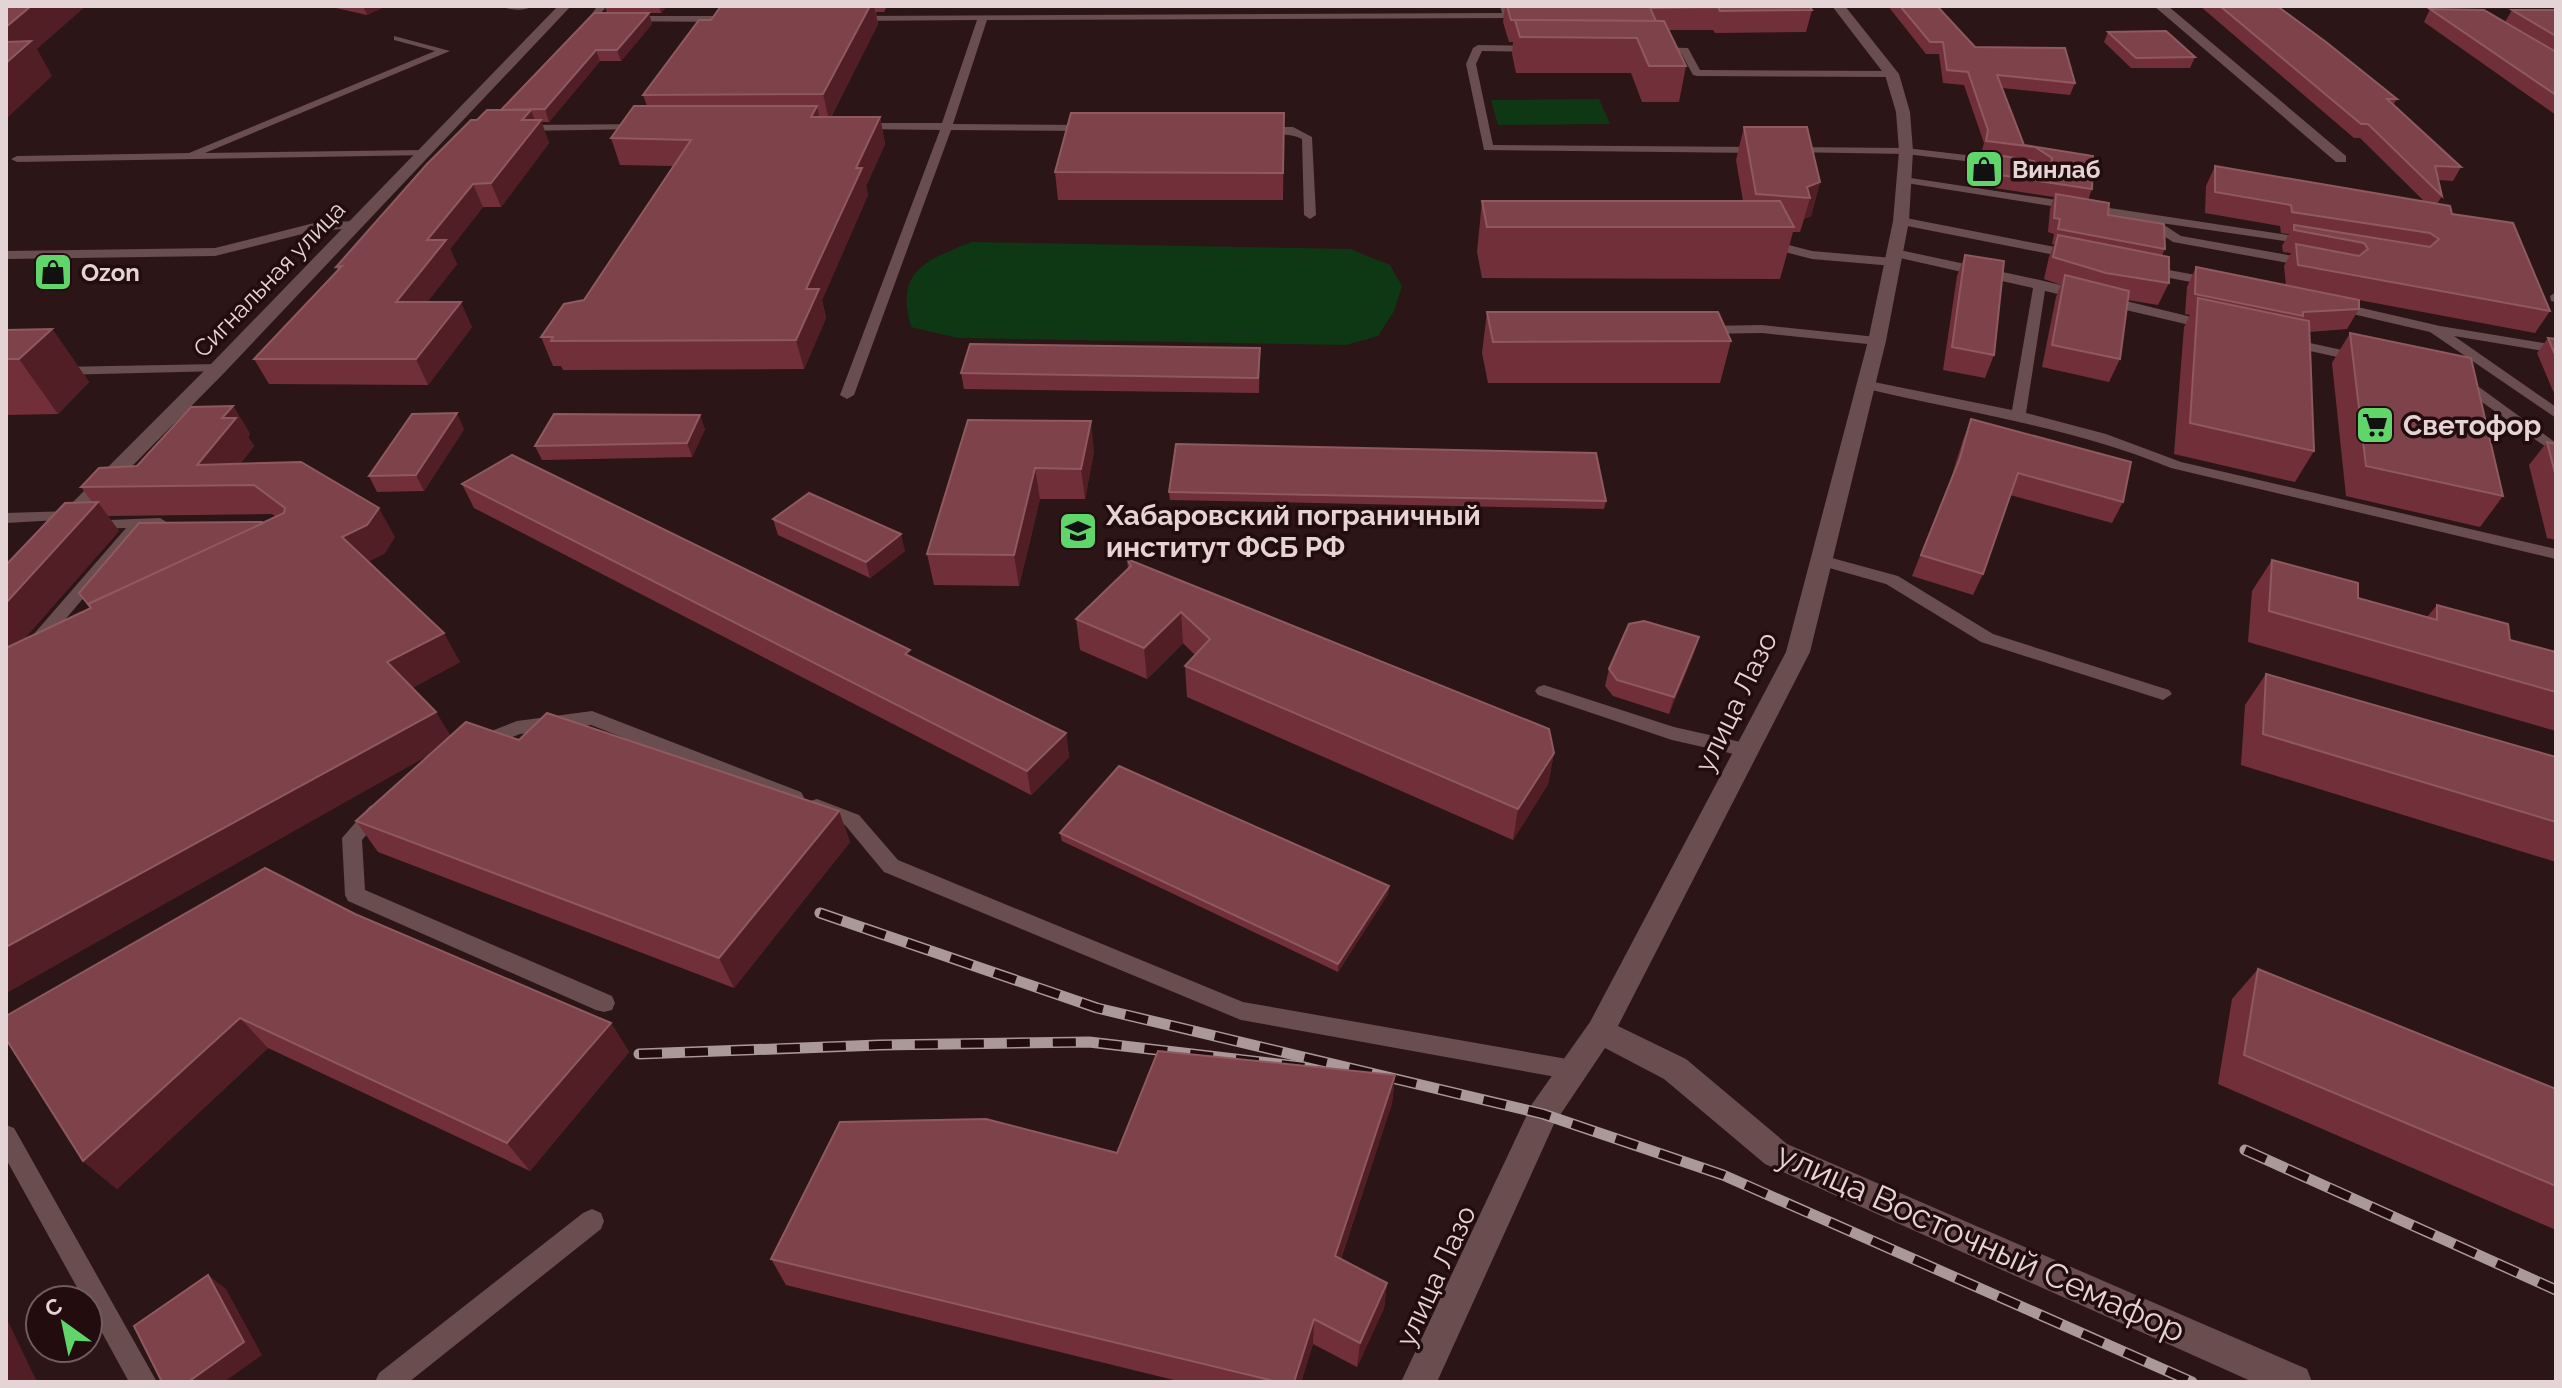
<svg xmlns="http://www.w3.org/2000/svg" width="2562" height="1388" font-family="Raleway,sans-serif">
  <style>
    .green { fill: #0e3713 }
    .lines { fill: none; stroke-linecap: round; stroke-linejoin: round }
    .lane { fill: #694d4f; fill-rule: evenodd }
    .street { fill: #694d4f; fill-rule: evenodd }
    .rail-casing { stroke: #ab989a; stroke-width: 11 }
    .rail { stroke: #220c0e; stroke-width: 8; stroke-dasharray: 23; stroke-linecap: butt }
    .wall { fill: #713039; fill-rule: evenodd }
    .shaded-wall { fill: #501e24 }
    .building { fill: #7d424a; stroke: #8e595f; stroke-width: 2 }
    .labels { text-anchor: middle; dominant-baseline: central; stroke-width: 7; stroke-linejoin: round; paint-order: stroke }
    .far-poi-label { font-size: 24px; font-weight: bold; fill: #e5d4d5; stroke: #220c0e; text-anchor: start }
    .far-street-label { font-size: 24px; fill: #e5d4d5; stroke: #220c0e }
    .poi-label { font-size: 28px; font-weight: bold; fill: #e5d4d5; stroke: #220c0e; text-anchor: start }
    .street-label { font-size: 28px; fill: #e5d4d5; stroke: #220c0e }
    .near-street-label { font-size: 34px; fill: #e5d4d5; stroke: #220c0e }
  </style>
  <rect width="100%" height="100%" fill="#2c1517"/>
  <!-- green -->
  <g class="green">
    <path d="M1599 99 1610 124 1498 125 1491 100Z"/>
    <path d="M972 242 1350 249 1390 265 1402 286 1394 311 1378 336 1346 345 958 338 911 327C895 271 925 260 972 242Z"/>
  </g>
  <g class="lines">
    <!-- lane -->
    <g class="lane">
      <path d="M502 6H533C526 11 509 11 502 6Z"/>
      <path d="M597 6H607L598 16H736L741 19 736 22 588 21Z"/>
      <path d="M1500 6H1510L1511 18 987 20 953 124 1089 125 1094 128 1089 131 951 130 854 395 847 399 840 395 940 130 858 129 853 126 858 123H942L977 20 853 21 850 20V16L1502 13Z"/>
      <path d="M394 36 450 51 205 153 424 150 428 151V155L17 162 11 159 17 156 189 153 435 51 394 40Z"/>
      <path d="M1478 45 1534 46 1539 49 1534 52 1482 51 1476 64 1493 145 1759 147 1765 150 1759 153 1484 150 1466 64 1473 48Z"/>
      <path d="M1656 47 1688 48 1700 70 1892 71 1897 74 1892 77 1697 76 1693 75 1681 53 1652 52V48Z"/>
      <path d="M649 124V128L645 129 522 131 517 128 522 125Z"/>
      <path d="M1293 127 1312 137 1316 215 1310 219 1304 215 1302 139C1287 131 1269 138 1257 130L1262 127Z"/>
      <path d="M1789 147 1906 148 2026 162 2044 171 2042 187 2032 189V172L2023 168 1906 154 1785 152V148Z"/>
      <path d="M1904 177 2308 238 2312 239V245L2161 223 2181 236 2310 259 2316 263 2310 267 2173 242 2147 225 2146 221 1900 182V178Z"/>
      <path d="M1901 217 2075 251 2081 255 2075 259 1897 224 1895 221Z"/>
      <path d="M354 221 358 222V228L314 231 215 256 6 259V251L215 248 314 223Z"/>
      <path d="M1765 239 1812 251 1893 258 1899 262 1893 266 1812 259 1761 246V240Z"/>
      <path d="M1895 249 2040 280 2216 323 2218 326 2211 330 2045 291 2026 413 2106 434 2181 462 2556 549V559L2171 468C2069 426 1966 413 1859 387V381L1864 380 2012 410 2033 288 1891 256V250Z"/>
      <path d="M2147 266 2212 278 2218 282 2212 286 2143 273 2141 270Z"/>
      <path d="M2556 292V302L2551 301 2550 296Z"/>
      <path d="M2336 302 2440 326 2556 345V353L2454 336 2556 407V418L2430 332 2331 309V303Z"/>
      <path d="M1762 325 1877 337 1884 341 1877 345 1762 333 1705 334 1698 330 1705 326Z"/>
      <path d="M2287 338 2365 355 2367 358 2360 362 2282 345V339Z"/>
      <path d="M218 364 225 368 223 371 57 375 50 371 57 367Z"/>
      <path d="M2458 379 2479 387 2556 443V454L2469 393 2451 383Z"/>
      <path d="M71 511 79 516 77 519 6 523V513Z"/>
      <path d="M160 518 168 523 166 526 143 528 12 682 6 684V666L126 528 90 529 82 524 84 521Z"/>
      <path d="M1821 555 1898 576 1993 634 2169 690 2172 694 2163 700 1981 642 1886 584 1815 564 1813 560 1815 556Z"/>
      <path d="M1544 685 1674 727 1754 745 1756 750 1754 755 1747 757 1672 740 1538 695 1535 691 1538 687Z"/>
      <path d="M592 711 801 792 804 797 801 802H787L591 725 520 734 478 751 471 749 469 744 471 739 517 721Z"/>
      <path d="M817 799 859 815 898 860 1243 1002 1573 1060 1581 1063 1584 1070 1581 1077 1573 1080 1241 1020 884 872 845 825 810 811 807 806 810 801Z"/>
      <path d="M377 804 384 806 387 811 362 840 365 890 612 996 615 1003 612 1010 604 1012 596 1010 348 901 345 895 342 838 370 806Z"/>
      <path d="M6 1125 14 1128 157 1382H129L88 1307V1300H84L6 1159Z"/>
      <path d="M592 1209 601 1213 604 1221 601 1229 409 1382H375L379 1373 583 1213Z"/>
    </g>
    <!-- street -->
    <g class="street">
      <path d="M558 6H571L225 372 70 529H56L52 524 56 519 211 364Z"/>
      <path d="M1832 6H1845L1899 74 1910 112 1913 151 1909 221 1886 341 1810 652 1618 1026 1686 1059 1787 1144 2307 1369 2312 1382H2253L1765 1164 1664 1079 1605 1048 1554 1124 1437 1382H1401L1532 1104 1590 1022 1786 652 1868 341 1893 221 1899 151 1896 112 1885 75Z"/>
      <path d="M2154 6H2168L2346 156V162H2336Z"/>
    </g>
    <defs>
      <g id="rail">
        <path d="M820 913 1097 1008 1543 1114 1723 1175 2192 1382"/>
        <path d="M639 1054 879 1045 1089 1042 1313 1068"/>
        <path d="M2245 1150 2556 1290"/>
      </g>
    </defs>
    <!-- rail casing -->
    <use href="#rail" class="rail-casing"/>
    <!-- rail -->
    <use href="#rail" class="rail"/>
  </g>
  <!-- wall -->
  <g class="wall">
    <path d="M327 6H386L367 15Z"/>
    <path d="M605 6H667L661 13H649L652 24 621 61H600L549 122H541L549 143 501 207H483L450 249 457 264 427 302 472 327 428 385 269 384 254 359 338 271 336 267 477 120 501 110 607 13Z"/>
    <path d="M721 6H887L884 12H876L878 24 831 117H880L885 144 866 186 868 195 822 300 826 318 804 369 563 370 561 366H553L541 337 584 300 673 166 620 165 611 138 647 106 643 95 711 20Z"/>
    <path d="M1505 6H1809L1812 10 1806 32 1715 33 1713 30H1668L1686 66 1679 102H1642L1631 73H1516L1512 54 1513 42H1509L1503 22Z"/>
    <path d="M1888 6H1937L1975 47 2075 83 2070 95 2002 88 2024 145 2093 156 2092 189 2088 200 2108 215 2165 249 2162 255 2169 283 2158 305 2128 300 2120 359 2109 382 2042 367 2056 297 2061 285 2044 279 2049 257 2054 244H2052L2054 234 2048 232 2050 209 2054 197 1975 185 1979 166 1983 154H1981L1984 143 1964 85 1943 83 1939 54H1926ZM2034 163 2047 171 2046 177 2038 179 2034 176Z"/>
    <path d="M2200 6H2277L2397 99 2393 105 2461 167 2453 181 2439 180 2442 196 2437 204 2452 214 2550 311 2535 333 2332 295 2359 309 2347 329 2309 332 2314 451 2295 482 2174 454 2184 327 2190 315 2185 314 2187 287 2196 267 2286 286 2284 266 2291 253 2283 252 2282 246 2289 234 2281 233 2280 226 2205 213 2206 186 2215 166 2425 202 2360 138H2354Z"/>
    <path d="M2430 9 2505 22 2512 10H2556V115L2424 22Z"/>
    <path d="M2108 32 2195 57 2190 68H2131L2104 42Z"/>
    <path d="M1284 113 1283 200H1058L1055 172Z"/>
    <path d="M1744 127 1820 182 1811 216 1804 219 1800 232H1793L1780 279 1482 278 1477 252 1482 201H1743L1736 160Z"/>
    <path d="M1965 255 1994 355 1985 378 1943 370 1957 276Z"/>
    <path d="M1487 312 1731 341 1720 383H1488L1482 353Z"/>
    <path d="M52 329 89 382 58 414 6 415V330Z"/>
    <path d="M2350 333 2503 496 2480 527 2346 496 2332 363Z"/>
    <path d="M2548 338 2556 339V398L2537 353Z"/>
    <path d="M1260 348 1259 393 964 389 961 373Z"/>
    <path d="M233 406 250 434 248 437 254 446 240 464 395 537 384 554 368 561 460 662 412 688 451 736 519 740 839 811 850 842 734 988 378 852 356 821 430 754 6 993V565L92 502 81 487 137 466ZM272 514 276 517 91 608 24 639 119 531 108 516Z"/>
    <path d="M1971 419 2123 502 2112 523 2010 495 1983 574 1973 595 1912 576 1951 478 1963 440Z"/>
    <path d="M968 420 1094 451 1085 499H1040L1019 586 934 585 927 554Z"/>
    <path d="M464 429 424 491 377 492 369 476Z"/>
    <path d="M705 429 692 457 542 460 535 446Z"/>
    <path d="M2547 442 2556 444V540L2547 538 2529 465Z"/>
    <path d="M462 484 1066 733 1069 757 1031 795 474 508Z"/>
    <path d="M1169 492 1606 501 1604 509 1170 500Z"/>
    <path d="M773 519 905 551 870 578 778 535Z"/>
    <path d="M1127 559 1554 753 1548 784 1513 840 1187 697 1185 666 1195 655 1183 643 1147 679 1080 650 1076 619 1128 569Z"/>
    <path d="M2272 560 2358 598 2427 617 2437 605 2510 640 2556 652V731L2248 642 2252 591Z"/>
    <path d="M1699 637 1694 653 1669 714 1613 696 1605 686 1609 669Z"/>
    <path d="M2266 674 2556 757V862L2241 765 2245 705Z"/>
    <path d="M1060 833 1389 886 1388 894 1338 972 1062 841Z"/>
    <path d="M355 914 611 1023 629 1052 530 1171 268 1048 117 1189 83 1161Z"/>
    <path d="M2258 969 2556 1089V1230L2218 1084 2232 999Z"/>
    <path d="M1395 1075 1392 1103 1341 1259 1387 1283 1384 1308 1357 1367 1313 1344 1301 1382H1182L786 1285 771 1259 1117 1153Z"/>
  </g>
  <!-- shaded-wall -->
  <g class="shaded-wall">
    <path d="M6 6H86L37 49 52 76 6 119Z"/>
    <path d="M363 6H386L367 15Z"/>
    <path d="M659 6H667L661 13Z"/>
    <path d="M870 6H874L878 24 829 120 823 94Z"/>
    <path d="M649 13 652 24 621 61 617 50Z"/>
    <path d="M596 50 600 61 549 122 545 109Z"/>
    <path d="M817 106 823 132 811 117Z"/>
    <path d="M531 110 537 126 541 120 549 143 501 207 491 183 522 120Z"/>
    <path d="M880 117 885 144 866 186 868 195 822 300 826 318 804 369 796 340 806 289 856 168Z"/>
    <path d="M1820 182 1811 216 1804 219 1810 198 1807 187Z"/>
    <path d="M473 184 483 207 450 249 457 264 408 327 396 302 427 240Z"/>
    <path d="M461 302 472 327 428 385 416 359Z"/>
    <path d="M52 329 89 382 58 414 19 359Z"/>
    <path d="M233 406 250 434 248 437 254 446 222 486 197 465 222 418Z"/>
    <path d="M457 413 464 429 424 491 416 475Z"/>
    <path d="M700 415 705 429 692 457 687 443Z"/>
    <path d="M1091 421 1094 451 1085 499 1081 469Z"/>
    <path d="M1035 468 1040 499 1019 586 1014 555Z"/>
    <path d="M98 502 119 531 6 660V603Z"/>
    <path d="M379 508 395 537 384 554 360 566 342 537Z"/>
    <path d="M901 534 905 551 870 578 866 562Z"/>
    <path d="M1181 612 1183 643 1147 679 1144 648Z"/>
    <path d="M444 633 460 662 405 692 387 662Z"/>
    <path d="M1699 637 1694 653 1669 714 1674 697Z"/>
    <path d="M436 712 454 741 6 993V947Z"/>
    <path d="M1066 733 1069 757 1031 795 1027 771Z"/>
    <path d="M1554 753 1548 784 1513 840 1518 809Z"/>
    <path d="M839 811 850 842 734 988 719 958Z"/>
    <path d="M1389 886 1388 894 1338 972V964Z"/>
    <path d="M240 1018 268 1048 117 1189 83 1161Z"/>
    <path d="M611 1023 629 1052 530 1171 507 1143Z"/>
    <path d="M1395 1075 1392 1103 1333 1282 1335 1256Z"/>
    <path d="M208 1275 226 1289 262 1355 224 1382H188Z"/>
    <path d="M1387 1283 1384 1308 1357 1367 1360 1343Z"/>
    <path d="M6 1317 37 1382H9L6 1375Z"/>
    <path d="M1314 1319 1313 1344 1301 1382H1294Z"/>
  </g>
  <!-- building -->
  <g class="building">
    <path d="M6 6H31L6 27Z"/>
    <path d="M721 6H870L823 94 643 95 699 20H711Z"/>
    <path d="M1507 6H1809L1812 10 1720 11 1718 7 1650 8 1656 21 1511 20Z"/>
    <path d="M1900 6H1937L1975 47 2065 48 2075 83 1997 75 2024 145 2093 156 2092 189 1980 172 1984 153 2034 161V176L2038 179 2049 176 2052 158 2035 147 1986 141 1988 130 1968 72 1947 70 1943 42H1930Z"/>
    <path d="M2220 6H2277L2326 42 2397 99H2387L2461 167 2435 166 2442 196 2368 124H2361Z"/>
    <path d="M2430 9 2484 10 2556 52V95Z"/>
    <path d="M2512 10H2556V36Z"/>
    <path d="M594 13H649L617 50H596L545 109 501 110Z"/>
    <path d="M1515 20 1664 21 1686 66H1649L1637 38 1520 37Z"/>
    <path d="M2166 31 2195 57 2136 58 2108 32Z"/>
    <path d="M31 41 6 63V42Z"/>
    <path d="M634 106H817L811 117H880L856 168H862L806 289H819L796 340 551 341 553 337H541L564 304 584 300 691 140 611 138Z"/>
    <path d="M487 110H531L522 120H541L491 183 473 184 427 240H446L396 302H461L416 359H254L342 266 336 267 427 164 471 120H477Z"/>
    <path d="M1071 113H1284L1283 173 1055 172Z"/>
    <path d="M1744 127H1807L1820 182 1807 187 1810 198 1756 194Z"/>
    <path d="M2215 166 2450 206 2452 214 2513 223 2550 311 2298 265 2296 244 2359 256 2368 249 2364 243 2294 230V225L2430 247 2439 239 2430 233 2292 212 2291 205 2215 192Z"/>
    <path d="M2056 194 2109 203 2108 215 2164 224 2165 249 2058 229 2060 219 2054 218Z"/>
    <path d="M1482 201H1780L1794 227H1487Z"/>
    <path d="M2058 235 2169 257V283L2106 273 2053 257Z"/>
    <path d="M1965 255 2004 261 1994 355 1952 347Z"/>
    <path d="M2196 267 2359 300V309L2303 312V316L2195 294Z"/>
    <path d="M2065 275 2129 291 2120 359 2052 345Z"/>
    <path d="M2198 298 2309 321 2314 451 2190 423Z"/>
    <path d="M1487 312H1718L1731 341 1493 342Z"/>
    <path d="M52 329 19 359H6V330Z"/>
    <path d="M2350 333 2471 358 2503 496 2366 466Z"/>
    <path d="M2548 338 2556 339V357Z"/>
    <path d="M970 344 1260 348 1258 378 961 373Z"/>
    <path d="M233 406 222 418H236L197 465 301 462 379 508 367 525 342 537 444 633 387 662 436 712 6 947V648L91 608 88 604 284 513 285 508 254 485 81 487 99 468 137 466 191 407Z"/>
    <path d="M457 413 416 475 369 476 412 414Z"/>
    <path d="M554 414 700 415 687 443 535 446Z"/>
    <path d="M1971 419 2131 462 2123 502 2018 473 1983 574 1921 555 1960 458Z"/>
    <path d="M968 420 1091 421 1081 469 1035 468 1014 555 927 554Z"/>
    <path d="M2547 442 2556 444V477Z"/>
    <path d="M1176 444 1596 453 1606 501 1169 492Z"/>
    <path d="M512 455 910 650 905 654 1066 733 1027 771 462 484Z"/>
    <path d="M809 493 901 534 866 562 773 519Z"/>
    <path d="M98 502 6 603V565L65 503Z"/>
    <path d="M262 522 263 523 88 604 91 608 79 593 139 523Z"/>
    <path d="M1127 559 1549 729 1554 753 1518 809 1185 666 1210 639 1181 612 1144 648 1076 619 1131 566Z"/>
    <path d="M2272 560 2358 583V598L2437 620V605L2508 624 2510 640 2556 652V692L2269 611Z"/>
    <path d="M1644 621 1699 637 1674 697 1617 680 1609 669 1629 624Z"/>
    <path d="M2266 674 2556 757V822L2263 734Z"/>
    <path d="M547 713 839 811 719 958 356 821 466 722 519 740Z"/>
    <path d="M1119 766 1389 886 1338 964 1060 833Z"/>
    <path d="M265 868 355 914 611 1023 507 1143 240 1018 83 1161 6 1039V1016Z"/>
    <path d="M2258 969 2556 1089V1186L2244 1055Z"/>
    <path d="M1158 1051 1395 1075 1335 1256 1387 1283 1360 1343 1314 1319 1294 1382H1278L771 1259 840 1122 986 1119 1117 1153Z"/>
    <path d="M208 1275 244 1342 188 1382H162L134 1326Z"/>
  </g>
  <!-- icons -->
  <defs>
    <symbol id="shop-square" viewBox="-11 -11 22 22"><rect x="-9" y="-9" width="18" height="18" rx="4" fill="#60d56a" stroke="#220c0e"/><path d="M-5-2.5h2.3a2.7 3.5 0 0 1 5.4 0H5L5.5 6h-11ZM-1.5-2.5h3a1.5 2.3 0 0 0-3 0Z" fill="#111"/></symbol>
    <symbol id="supermarket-square" viewBox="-11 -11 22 22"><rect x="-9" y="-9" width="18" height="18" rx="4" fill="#60d56a" stroke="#220c0e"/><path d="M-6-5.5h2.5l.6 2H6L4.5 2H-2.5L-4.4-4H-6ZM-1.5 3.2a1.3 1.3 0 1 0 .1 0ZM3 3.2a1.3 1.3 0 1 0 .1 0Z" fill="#111"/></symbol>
    <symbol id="university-square" viewBox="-11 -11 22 22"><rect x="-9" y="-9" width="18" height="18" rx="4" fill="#60d56a" stroke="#220c0e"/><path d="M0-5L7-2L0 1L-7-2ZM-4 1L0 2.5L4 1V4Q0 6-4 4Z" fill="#111"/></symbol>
  </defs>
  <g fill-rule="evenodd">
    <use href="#shop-square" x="1962" y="147" width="44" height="44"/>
    <use href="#shop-square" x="31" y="250" width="44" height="44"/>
    <use href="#supermarket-square" x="2353" y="403" width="44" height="44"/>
    <use href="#university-square" x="1056" y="509" width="44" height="44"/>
  </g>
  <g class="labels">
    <!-- far-poi labels -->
    <g class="far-poi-label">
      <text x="2012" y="169">Винлаб</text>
      <text x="81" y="272">Ozon</text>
    </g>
    <!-- far-street labels -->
    <g class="far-street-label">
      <text transform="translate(269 279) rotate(-46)">Сигнальная улица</text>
    </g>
    <!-- poi labels -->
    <g class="poi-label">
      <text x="2403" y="425">Светофор</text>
      <text x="1106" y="515">Хабаровский пограничный<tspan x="1106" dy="32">институт ФСБ РФ</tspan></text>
    </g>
    <!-- street labels -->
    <g class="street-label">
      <text transform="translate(1736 702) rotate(-64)">улица Лазо</text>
      <text transform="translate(1436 1276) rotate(-65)">улица Лазо</text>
    </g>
    <!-- near-street labels -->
    <g class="near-street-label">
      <text transform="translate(1981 1242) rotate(24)">улица Восточный Семафор</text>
    </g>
  </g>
  <!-- border -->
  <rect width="2562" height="1388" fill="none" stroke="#e5d4d5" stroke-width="16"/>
  <!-- north arrow -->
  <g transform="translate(64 1324) rotate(327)"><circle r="38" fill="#220c0e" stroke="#705c5e" stroke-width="2"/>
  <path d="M0-6L14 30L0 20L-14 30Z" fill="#60d56a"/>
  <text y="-12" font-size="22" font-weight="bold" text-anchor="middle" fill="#e5d4d5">С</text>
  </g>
</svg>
